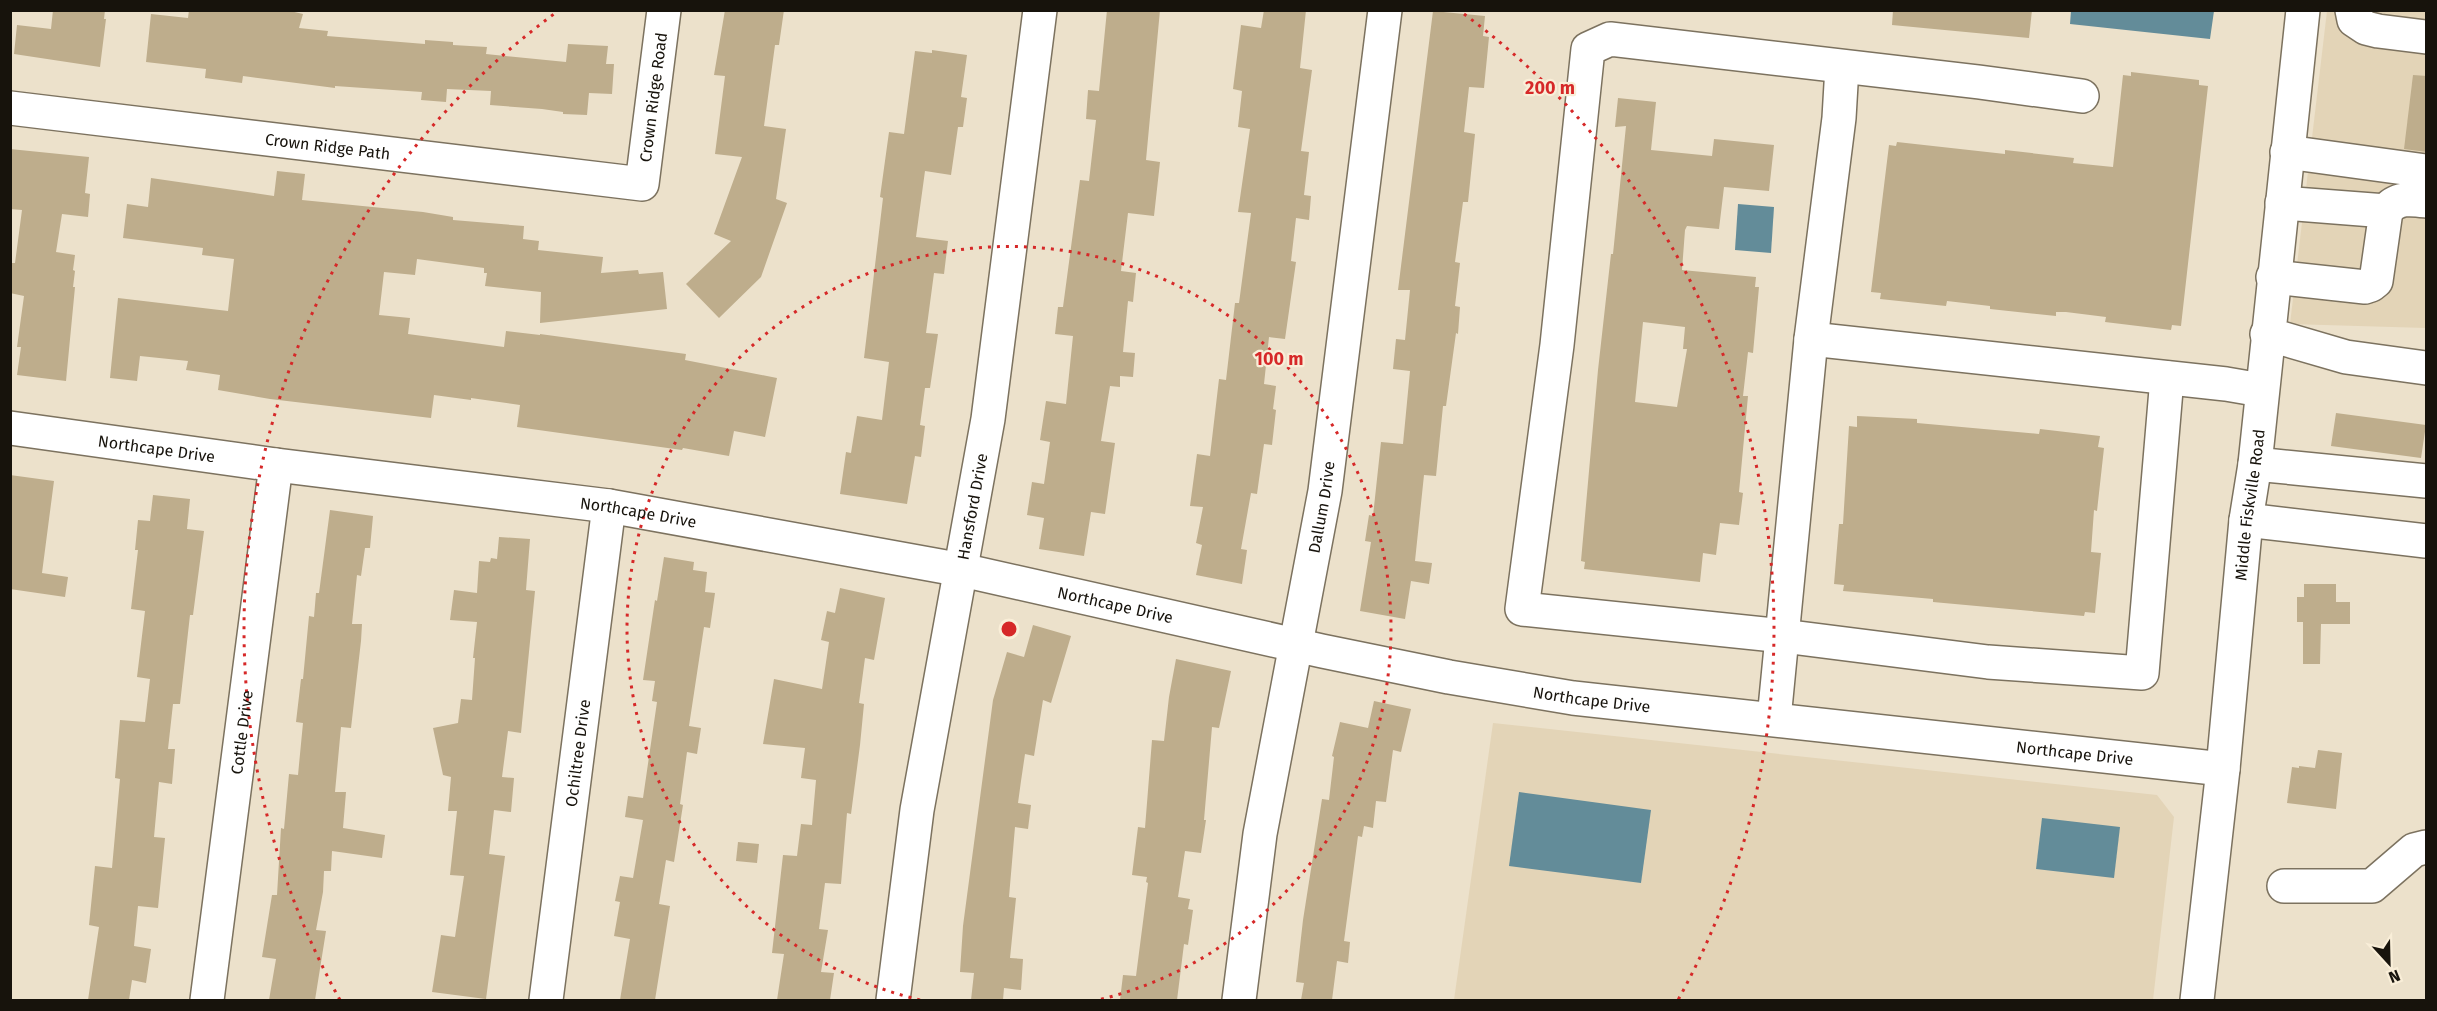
<svg xmlns="http://www.w3.org/2000/svg" width="2437" height="1011" font-family="'Fira Sans',sans-serif">
  <style>
    .built { fill: #e3d4b7 }
    .water { fill: #638c99 }
    .building { fill: #bead8c; fill-rule: evenodd }
    .lines { fill: none; stroke-linecap: round; stroke-linejoin: round }
    .minor-casing { stroke: #7c725f; stroke-width: 36 }
    .minor { stroke: #fff; stroke-width: 33 }
    .ring { fill: none; stroke: #d62828; stroke-width: 3; stroke-dasharray: 3 6 }
    .labels { text-anchor: middle; dominant-baseline: central; stroke-width: 4.5; stroke-linejoin: round; paint-order: stroke }
    .street-label { font-size: 16px; fill: #17130c; stroke: #f9eed8 }
    .centre { fill: #d62828; stroke: #f9eed8; stroke-width: 3 }
    .ring-label { font-size: 18px; text-anchor: middle; font-weight: bold; fill: #d62828; stroke: #f9eed8; stroke-width: 4.5; stroke-linejoin: round; paint-order: stroke }
  </style>
  <rect width="100%" height="100%" fill="#ece1cb"/>
  <!-- built -->
  <g class="built">
    <path d="M2327 11H2426V328L2290 324Z"/>
    <path d="M1493 723 2157 795 2174 817 2153 1000H1454Z"/>
  </g>
  <!-- water -->
  <g class="water">
    <path d="M2071 11V10L2214 11 2210 39 2070 24Z"/>
    <path d="M1738 204 1774 207 1771 253 1735 250Z"/>
    <path d="M1519 792 1651 810 1641 883 1509 866Z"/>
    <path d="M2042 818 2120 827 2114 878 2036 869Z"/>
  </g>
  <!-- building -->
  <g class="building">
    <path d="M53 10H105L104 19H106L100 67 14 54 17 25 51 29Z"/>
    <path d="M189 10H286L303 14 299 28 328 31 327 36 425 44V40L453 42V45L487 47 486 54 566 62 568 44 608 46 606 64H614L612 94 589 93 587 115 563 114V112L542 109 490 105 491 91 447 89 446 102 421 100 422 92 335 86V88L243 76 242 83 205 78 206 69 146 62 151 14 188 18Z"/>
    <path d="M725 10H784L779 45H775L764 126 786 129 776 199 787 203 761 277 719 318 686 284 731 241 714 234 742 157 715 154 725 76 714 75Z"/>
    <path d="M1107 10H1160L1146 160 1160 162 1154 216 1128 213 1121 271 1136 273 1133 302 1128 301 1123 352 1135 353 1133 377 1120 376V387L1110 386 1101 441 1115 443 1105 514 1091 512 1084 556 1039 549 1044 518 1027 515 1032 482 1044 484 1050 442 1040 440 1046 401 1066 404 1073 336 1055 334 1058 307H1063L1080 180 1089 181 1096 120 1086 119 1088 90 1099 91Z"/>
    <path d="M1264 10H1306L1300 68 1312 70 1301 151 1309 152 1304 195 1311 196 1309 220 1296 218 1291 261 1296 262 1285 339 1269 337 1264 384 1276 386 1273 409 1276 410 1272 445 1264 444 1257 494 1251 493 1241 549 1247 550 1242 584 1196 575 1202 545 1196 543 1203 507 1190 506 1197 454 1210 456 1219 379 1226 380 1235 303H1239L1251 213 1238 212 1250 129 1238 127 1242 91 1233 89 1241 25 1261 28Z"/>
    <path d="M1893 10H2032L2029 38 1892 25Z"/>
    <path d="M1433 11 1485 16 1483 36 1489 37 1484 88 1469 87 1464 132 1475 134 1468 202H1463L1455 262 1460 263 1455 306 1460 307 1458 334 1456 333 1446 406H1443L1436 476 1424 475 1415 561 1432 563 1429 584 1411 581 1405 619 1360 611 1371 542 1365 541 1369 515 1373 516 1381 442 1403 444 1410 371 1393 369 1396 339 1405 340 1410 290H1398Z"/>
    <path d="M932 50 967 55 961 97 967 98 963 127H958L951 175 925 171 916 237 948 241 944 274 934 273 926 333 938 334 930 388H925L920 425 925 426 921 457 915 456 907 504 840 494 846 452 851 453 857 416 882 420 889 362 864 358 883 198 880 197 889 132 904 134 915 51 932 53Z"/>
    <path d="M2131 72 2199 80V85L2208 86 2181 326 2172 325 2171 330 2105 322 2106 317 2066 312H2056V316L1990 309V306L1947 301 1946 306 1880 299 1881 293 1871 292 1889 145 1896 146 1897 142 2005 154V150L2074 158 2073 163 2113 167 2123 75 2131 76Z"/>
    <path d="M2413 75 2427 76V152L2404 149Z"/>
    <path d="M1618 98 1656 102 1651 150 1712 156 1714 139 1774 145 1769 191 1724 187 1719 229 1687 226 1685 230 1682 270 1756 277 1755 287H1759L1753 353 1748 352 1743 396H1748L1739 492 1743 493 1739 525 1720 523 1716 555 1703 553 1700 582 1584 569 1585 562 1581 561 1598 370 1611 254H1613L1626 126 1615 127ZM1643 322 1685 327 1683 349H1687L1677 407 1635 402Z"/>
    <path d="M10 149 89 157 85 193 90 194 88 217 62 214 56 252 75 255 73 270 75 271 73 287H75L66 381 17 375 21 347H17L24 296 10 293V263H15L22 210 10 209Z"/>
    <path d="M277 171 305 174 302 200 423 212 453 217V220L524 226 523 239 539 241 538 250 603 257 601 273 638 270 639 274 663 272 667 309 540 323 541 292 485 286 487 273H484V268L417 259 415 275 384 272 379 315 410 318 408 334 504 347 506 331 540 335V334L686 354 685 360 777 378 765 437 734 431 729 456 683 448 682 450 517 427 520 405 471 398V400L434 395 431 418 270 399 218 390 220 375 186 370 188 361 140 356 137 381 110 378 118 298 228 311 234 259 202 255 203 248 123 238 127 204 148 207 151 178 274 196Z"/>
    <path d="M2336 413 2426 425 2421 458 2331 446Z"/>
    <path d="M1857 416 1917 419V423L2039 434 2040 429 2100 436 2098 447 2104 448 2097 511 2094 510 2091 552 2101 553 2095 613 2085 612 2084 616 1933 602V599L1843 591 1844 585 1834 584 1839 524H1843L1849 426 1857 427Z"/>
    <path d="M10 475 54 481 42 573 68 577 65 597 10 589Z"/>
    <path d="M153 495 190 499 187 529 204 531 193 615H190L180 704H173L168 749H175L172 784 159 782 154 837 165 838 158 908 138 906 134 946 151 949 146 983 132 980 129 1000H88L99 927 89 925 95 866 112 868 120 779 115 778 120 720 145 722 150 679 137 677 145 611 131 609 138 550H135L138 520 150 521Z"/>
    <path d="M330 510 373 516 370 548H365L361 576 357 575 352 624H362L361 641 351 728 341 727 335 792H346L343 828 385 835 382 858 332 851 331 871H324L323 892 316 930 326 931 315 1000H269L276 959 262 957 272 895H277L281 828 284 829 289 774 298 775 303 723 296 722 301 679H303L309 616 314 617 316 593H319Z"/>
    <path d="M499 537 530 539 526 590 535 591 521 733 508 731 502 777 514 778 511 812 494 810 489 854 505 856 486 999 432 992 441 935 455 937 464 876 450 875 457 811H448L451 777 443 775 433 728 458 723 461 699 472 700 475 658H473L477 622 450 620 454 590 477 593 479 561 490 562 491 558 497 559Z"/>
    <path d="M664 557 694 562 693 570 707 572 705 592 715 593 710 628 704 627 689 726 701 728 697 754 687 752 680 804 683 805 674 862 666 860 659 904 670 906 655 1000H620L630 939 614 936 620 902 615 901 620 876 633 878 643 820 625 817 628 796 643 798 657 702 652 701 655 681 643 680 655 600 657 601Z"/>
    <path d="M2304 584H2336V602H2350V624H2321L2320 664H2303V622H2297V597H2304Z"/>
    <path d="M840 588 885 598 874 660 865 658 859 703 864 704 860 745 851 814 847 813 841 884 825 883 819 929 828 930 821 972 834 973 830 1000H777L784 954 772 953 783 855 797 856 801 824 812 825 816 780 801 778 805 748 763 744 774 679 822 689 829 642 821 640 827 611 835 613Z"/>
    <path d="M1033 625 1071 636 1051 703 1043 700 1034 756 1025 754 1021 781 1018 803 1031 805 1028 829 1015 827 1009 897 1016 898 1010 958 1023 959 1021 990 1004 988 1003 1000H971L974 973 960 972 963 926 993 700 1007 652 1024 657Z"/>
    <path d="M1176 659 1231 671 1219 728 1212 727 1204 820H1206L1201 853 1185 851 1178 897 1190 899 1188 909 1193 910 1188 945 1184 944 1177 1000H1120L1123 975 1136 976 1148 883 1146 882 1147 877 1132 875 1138 827 1145 828 1152 740 1164 741 1169 697Z"/>
    <path d="M1374 701 1411 709 1401 752 1393 750 1386 802 1376 801 1373 828 1364 826 1362 837 1358 836 1344 941 1350 942 1348 963 1337 961 1332 1000H1301L1304 983 1296 982 1303 920 1322 799 1329 800 1334 757 1332 756 1340 722 1368 728Z"/>
    <path d="M2318 750 2342 753 2336 809 2287 803 2292 767 2299 768V766L2315 768Z"/>
    <path d="M738 842 759 844 757 863 736 861Z"/>
  </g>
  <g class="lines">
    <defs>
      <g id="minor">
        <path d="M2352 10 2354 20 2366 28 2378 31 2426 37"/>
        <path d="M2082 96 1979 82 1610 39 1588 49 1557 345 1522 609 1783 636 1988 662 2142 673 2167 378"/>
        <path id="s1" d="M10 108 642 184 664 10"/>
        <path d="M2287 152 2426 171"/>
        <path d="M2386 211C2396 197 2411 199 2426 201"/>
        <path d="M2273 277 2365 287 2371 285 2376 281 2386 211 2282 203"/>
        <path d="M2267 334 2346 357 2426 368"/>
        <path d="M1811 339 2226 384 2261 390"/>
        <path id="s2" d="M10 428 276 465 609 506 962 570 1322 651 1449 677 1573 698 2223 769"/>
        <path d="M2255 464 2426 481"/>
        <path d="M2246 520 2426 541"/>
        <path d="M1774 719 1811 339 1839 118 1842 67"/>
        <path d="M2284 886H2372L2414 850 2426 847"/>
        <path id="s3" d="M207 1000 276 465"/>
        <path id="s4" d="M546 1000 609 506"/>
        <path id="s5" d="M893 1000 917 810 988 419 1040 10"/>
        <path id="s6" d="M1239 1000 1260 834 1325 491 1385 10"/>
        <path id="s7" d="M2197 1000 2223 769 2246 520 2255 464 2303 10"/>
      </g>
    </defs>
    <!-- minor casing -->
    <use href="#minor" class="minor-casing"/>
    <!-- minor -->
    <use href="#minor" class="minor"/>
  </g>
  <!-- distance rings -->
  <g class="ring">
    <path d="M920 1000A382 382 0 1 1 1098 1000"/>
    <path d="M340 1000A765 765 0 0 1 554 14M1464 14A765 765 0 0 1 1678 1000"/>
  </g>
  <g class="labels">
    <!-- street labels -->
    <g class="street-label">
      <text stroke="none"><textPath href="#s1" startOffset="724">Crown Ridge Road</textPath></text>
      <text stroke="none"><textPath href="#s1" startOffset="320">Crown Ridge Path</textPath></text>
      <text stroke="none"><textPath href="#s2" startOffset="148">Northcape Drive</textPath></text>
      <text stroke="none"><textPath href="#s7" startOffset="498">Middle Fiskville Road</textPath></text>
      <text stroke="none"><textPath href="#s5" startOffset="500">Hansford Drive</textPath></text>
      <text stroke="none"><textPath href="#s6" startOffset="500">Dallum Drive</textPath></text>
      <text stroke="none"><textPath href="#s2" startOffset="634">Northcape Drive</textPath></text>
      <text stroke="none"><textPath href="#s2" startOffset="1120">Northcape Drive</textPath></text>
      <text stroke="none"><textPath href="#s2" startOffset="1606">Northcape Drive</textPath></text>
      <text stroke="none"><textPath href="#s3" startOffset="270">Cottle Drive</textPath></text>
      <text stroke="none"><textPath href="#s2" startOffset="2092">Northcape Drive</textPath></text>
      <text stroke="none"><textPath href="#s4" startOffset="249">Ochiltree Drive</textPath></text>
    </g>
  </g>
  <circle cx="1009" cy="629" r="9" class="centre"/>
  <g class="ring-label">
    <text x="1550" y="94">200 m</text>
    <text x="1279" y="365">100 m</text>
  </g>
  <!-- border -->
  <rect width="2437" height="1011" fill="none" stroke="#17130c" stroke-width="24"/>
  <!-- north arrow -->
  <g transform="translate(2389 963) rotate(158)" stroke="#f9eed8" stroke-width="4.5" paint-order="stroke">
  <path d="M0-4.5L10 22L0 15L-10 22Z" fill="#17130c"/>
  <text y="-9" font-size="16" font-weight="bold" text-anchor="middle" fill="#17130c">N</text>
  </g>
</svg>
